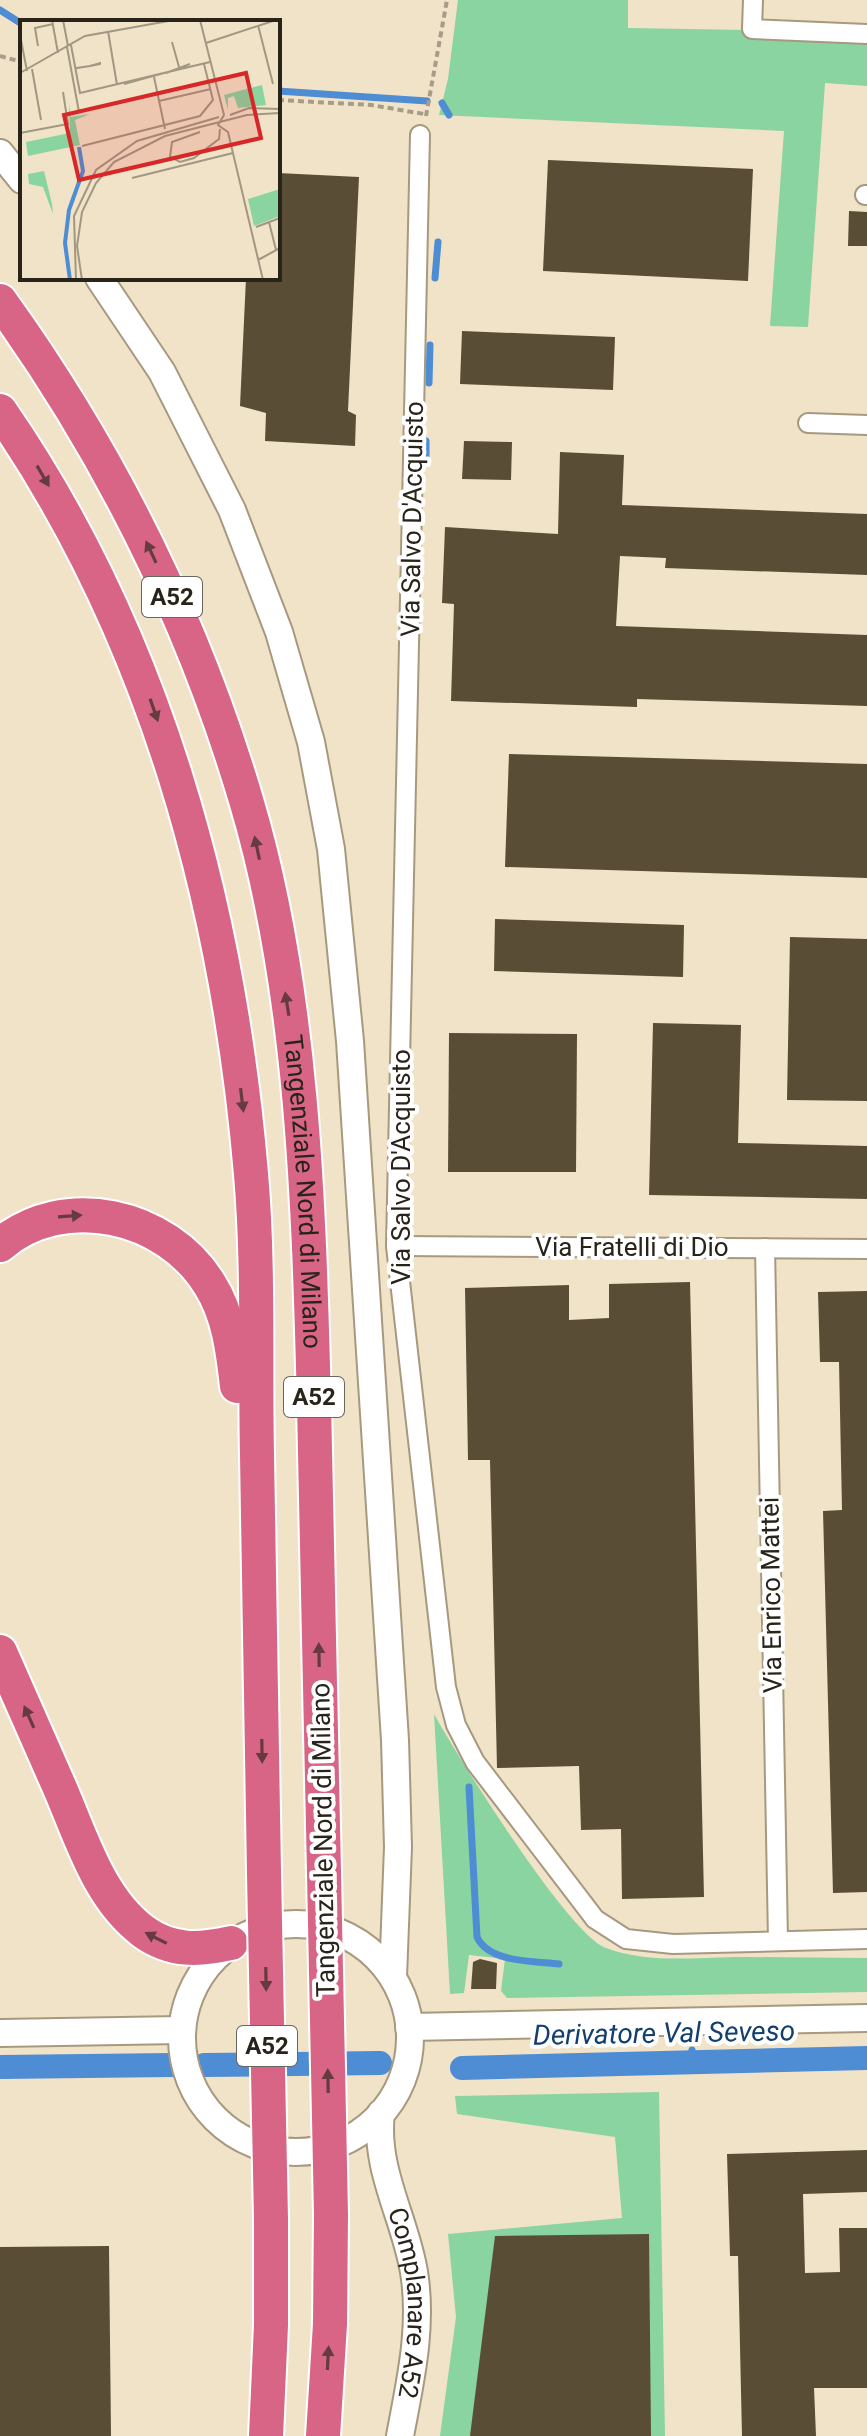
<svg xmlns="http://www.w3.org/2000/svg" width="867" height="2436" font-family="Roboto,sans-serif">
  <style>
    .green { fill: #89d4a1 }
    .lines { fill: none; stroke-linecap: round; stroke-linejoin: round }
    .stream { stroke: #4e8cd4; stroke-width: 7 }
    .canal { stroke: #4e8cd4; stroke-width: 24 }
    .building { fill: #594d35 }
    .street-casing { stroke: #a79980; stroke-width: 22 }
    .secondary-casing { stroke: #a79980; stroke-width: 30 }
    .highway-casing { stroke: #fff; stroke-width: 38 }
    .path { stroke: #a69c87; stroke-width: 4; stroke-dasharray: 6 4; stroke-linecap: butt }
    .street { stroke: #fff; stroke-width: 18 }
    .secondary { stroke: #fff; stroke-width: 26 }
    .highway { stroke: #d86586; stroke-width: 34 }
    .highway-bridge-casing { stroke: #fff; stroke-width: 38; stroke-linecap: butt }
    .highway-bridge { stroke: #d86586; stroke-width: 34 }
    .oneway { fill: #663b40 }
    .labels { text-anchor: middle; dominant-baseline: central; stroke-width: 8; stroke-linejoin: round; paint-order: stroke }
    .shield { fill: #fff; stroke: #69665f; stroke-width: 2 }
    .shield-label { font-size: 24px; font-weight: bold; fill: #29241a }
    .street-label { font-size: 26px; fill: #29241a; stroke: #fff }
    .water-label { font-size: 28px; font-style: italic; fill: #133f6e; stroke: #fff }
    .inset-river { fill: none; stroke: #4e8cd4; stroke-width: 4 }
    .inset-road { fill: none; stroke: #a19782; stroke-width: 2 }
    .view { fill: #d62828; fill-opacity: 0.15; stroke: #d62828; stroke-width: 4 }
    .inset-edge { fill: none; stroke: #29241a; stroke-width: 4 }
  </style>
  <rect width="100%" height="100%" fill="#f1e3c8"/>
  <!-- green -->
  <g class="green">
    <path d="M458 0H628V28L747 30 867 41V86L825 83 808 327 770 326 784 131 439 115 448 79Z"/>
    <path d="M434 1714C458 1757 568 1934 606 1948 646 1963 691 1958 733 1957 778 1957 822 1958 867 1958V1992L507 1998 501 1991 505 1959 469 1955 464 1993 450 1994Z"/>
    <path d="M659 2092 665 2436H440L456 2317 448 2234 622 2218 615 2137 457 2114 455 2096Z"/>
  </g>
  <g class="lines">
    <!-- stream -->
    <g class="stream">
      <path d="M0 10 22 24"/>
      <path d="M278 91 427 101"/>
      <path d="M442 103 449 115"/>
      <path d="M435 278 438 242"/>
      <path d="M429 383 430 345"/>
      <path d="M426 460V441"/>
      <path d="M469 1787 477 1937C489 1963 534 1961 559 1964"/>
      <path d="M692 2050V2061"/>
    </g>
    <!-- canal -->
    <g class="canal">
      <path d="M204 2065 380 2063"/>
      <path d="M0 2067 173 2065"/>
      <path d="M462 2068 867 2058"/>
    </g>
  </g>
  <!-- building -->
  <g class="building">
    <path d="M548 160 753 169 748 281 543 271Z"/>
    <path d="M278 173 359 177 348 411 356 415 355 446 265 441 266 413 240 406 246 278H278Z"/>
    <path d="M849 211 867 212V246H848Z"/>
    <path d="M462 331 615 337 613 390 460 384Z"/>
    <path d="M464 441 512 442 511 480 462 479Z"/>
    <path d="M560 452 624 455 622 505 867 514V575L665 568 666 558 620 556 616 626 867 635V706L637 699V707L451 701 454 604 442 603 445 527 558 534Z"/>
    <path d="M509 754 867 764V878L505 867Z"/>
    <path d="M495 919 684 925 683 977 494 971Z"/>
    <path d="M790 937 867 939V1101L787 1100Z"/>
    <path d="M653 1023 741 1025 738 1143 867 1146V1199L649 1195Z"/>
    <path d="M449 1033 577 1034 576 1172H448Z"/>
    <path d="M690 1282 704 1897 622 1899 621 1829 581 1830 579 1766 497 1768 490 1460H468L465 1288 569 1285V1320L609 1318V1284Z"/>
    <path d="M867 1291V1892L833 1893 823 1511 842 1510 839 1362H820L818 1292Z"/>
    <path d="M480 1959 497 1963 496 1989H471L473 1962Z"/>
    <path d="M867 2150V2192L803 2194 805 2273 840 2272 839 2228H867V2388H814L816 2436H742L738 2256H730L727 2154Z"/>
    <path d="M649 2234 651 2436H470L495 2236Z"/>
    <path d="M109 2246 111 2436H0V2247Z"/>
  </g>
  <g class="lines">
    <defs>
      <g id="street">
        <path d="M753 0 752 29 867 34"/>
        <path d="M420 135 396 1246 446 1687 456 1725 475 1762 595 1919 626 1939 673 1944 867 1939"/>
        <path d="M865 195H867"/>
        <path d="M808 423 867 425"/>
        <path d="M396 1246 867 1249"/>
        <path d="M765 1248 778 1941"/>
      </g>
      <g id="secondary">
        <path d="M0 153 22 180"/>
        <path d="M99 278 162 372 232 510 279 632 311 742 331 849 350 1041 395 1740 398 1847 393 1977"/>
        <circle cx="296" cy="2038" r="114"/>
        <path d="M409 2027 867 2018"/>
        <path d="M0 2033 181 2030"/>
        <path id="s1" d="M381 2113C374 2169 405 2218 414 2272 423 2328 410 2382 400 2436"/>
      </g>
      <g id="highway">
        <path id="s2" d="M0 301C111 455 192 618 246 800 303 990 309 1207 314 1404 317 1560 321 1716 324 1873"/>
        <path d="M0 411C155 635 228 904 251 1174 259 1266 255 1362 257 1455 259 1594 262 1733 264 1873"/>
        <path d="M0 1245C63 1191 167 1214 210 1285 229 1315 233 1351 237 1386"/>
        <path d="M0 1652C20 1697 39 1741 59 1786 81 1836 98 1898 144 1932 172 1952 200 1950 231 1943"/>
        <path d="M266 2436 271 2325V2219"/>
        <path d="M323 2436 330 2324 331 2215"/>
      </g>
    </defs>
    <!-- street casing -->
    <use href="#street" class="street-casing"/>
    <!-- secondary casing -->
    <use href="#secondary" class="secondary-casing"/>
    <!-- highway casing -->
    <use href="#highway" class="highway-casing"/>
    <!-- path -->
    <g class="path">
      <path d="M0 56 22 62"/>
      <path d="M278 100 371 105 424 114"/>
      <path d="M426 116 447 0"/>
    </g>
    <!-- street -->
    <use href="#street" class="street"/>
    <!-- secondary -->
    <use href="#secondary" class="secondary"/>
    <!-- highway -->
    <use href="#highway" class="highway"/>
    <defs>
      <g id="highway-bridge">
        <path d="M264 1873 271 2219"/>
        <path d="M324 1873 331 2215"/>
      </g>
    </defs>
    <!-- highway-bridge casing -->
    <use href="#highway-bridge" class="highway-bridge-casing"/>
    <!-- highway-bridge -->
    <use href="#highway-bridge" class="highway-bridge"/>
  </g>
  <!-- one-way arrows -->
  <defs><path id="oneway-solid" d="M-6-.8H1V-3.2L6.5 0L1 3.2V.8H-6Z" transform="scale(2)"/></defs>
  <g class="oneway">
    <use href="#oneway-solid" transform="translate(43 476) rotate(60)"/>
    <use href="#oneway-solid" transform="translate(151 552) rotate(-115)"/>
    <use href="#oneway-solid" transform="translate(154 710) rotate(71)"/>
    <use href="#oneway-solid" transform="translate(257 848) rotate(-102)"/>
    <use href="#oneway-solid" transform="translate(287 1004) rotate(-99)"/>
    <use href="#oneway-solid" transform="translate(242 1100) rotate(83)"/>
    <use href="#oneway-solid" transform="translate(70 1216) rotate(-4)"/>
    <use href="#oneway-solid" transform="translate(319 1655) rotate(-91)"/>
    <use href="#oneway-solid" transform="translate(29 1717) rotate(-114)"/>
    <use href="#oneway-solid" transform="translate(262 1751) rotate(89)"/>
    <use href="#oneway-solid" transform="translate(156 1938) rotate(-153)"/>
    <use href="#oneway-solid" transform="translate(266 1979) rotate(89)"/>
    <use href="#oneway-solid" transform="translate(328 2081) rotate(-91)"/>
    <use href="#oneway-solid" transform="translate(328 2358) rotate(-87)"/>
  </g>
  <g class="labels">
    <!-- shield labels -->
    <g class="shield">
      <rect x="142" y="577" width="60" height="40" rx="6"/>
      <rect x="284" y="1377" width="60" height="40" rx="6"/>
      <rect x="237" y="2026" width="60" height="40" rx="6"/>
    </g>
    <g class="shield-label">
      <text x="172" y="597">A52</text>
      <text x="314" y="1397">A52</text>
      <text x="267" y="2046">A52</text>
    </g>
    <!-- street labels -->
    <g class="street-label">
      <text transform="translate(412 519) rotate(-89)">Via Salvo D'Acquisto</text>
      <text transform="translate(401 1167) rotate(-90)">Via Salvo D'Acquisto</text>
      <text stroke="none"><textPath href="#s2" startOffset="956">Tangenziale Nord di Milano</textPath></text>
      <text x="632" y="1247">Via Fratelli di Dio</text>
      <text transform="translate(771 1595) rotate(-91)">Via Enrico Mattei</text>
      <text transform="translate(323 1840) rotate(-91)">Tangenziale Nord di Milano</text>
      <text stroke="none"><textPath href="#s1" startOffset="194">Complanare A52</textPath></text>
    </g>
    <!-- water labels -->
    <g class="water-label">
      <text transform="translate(664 2033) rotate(-1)">Derivatore Val Seveso</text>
    </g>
  </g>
  <!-- overview -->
  <g transform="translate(20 20)">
    <rect width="260" height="260" fill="#f1e3c8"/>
    <path d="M242 65 246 85 218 88 214 76 208 78V90L204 75ZM49 83 51 97 70 94 55 100 60 125 8 136 6 122 50 113ZM24 151 32 184 33 194 23 167 9 164 8 154ZM260 169V196L234 206 228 179Z" fill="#89d4a1"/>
    <path class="inset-river" d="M50 260 45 223 49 190 63 151 59 127"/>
    <path class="inset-road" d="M32 0 38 33M43 0 48 26M180 0 204 95 198 105 208 112 243 260M238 5 253 64M88 11 97 65M0 15 7 51M152 22 159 47M186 23 256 0M51 25 60 73 190 42M18 26 15 8 33 4M47 27 59 92M12 49 21 100M56 49 57 48 70 46 80 44V43L70 46M0 53 65 16 154 0M146 53 170 44M134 57 145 109M104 64 144 53M139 81 191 69M210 95 229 88 260 89M180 112 152 122 150 137 160 142 174 138 199 119 200 109M0 113 48 104 43 72M62 126 180 96 193 80 184 44M112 158 213 133M249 202 256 230M236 207 260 198M238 240 260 228M56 260 54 196 76 150 117 121 199 97M62 260 57 226 62 192 76 163 94 142 145 116 227 95 260 93"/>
    <path class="view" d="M226 53 241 118 59 160 44 95Z"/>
    <rect width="260" height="260" class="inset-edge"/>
  </g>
</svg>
